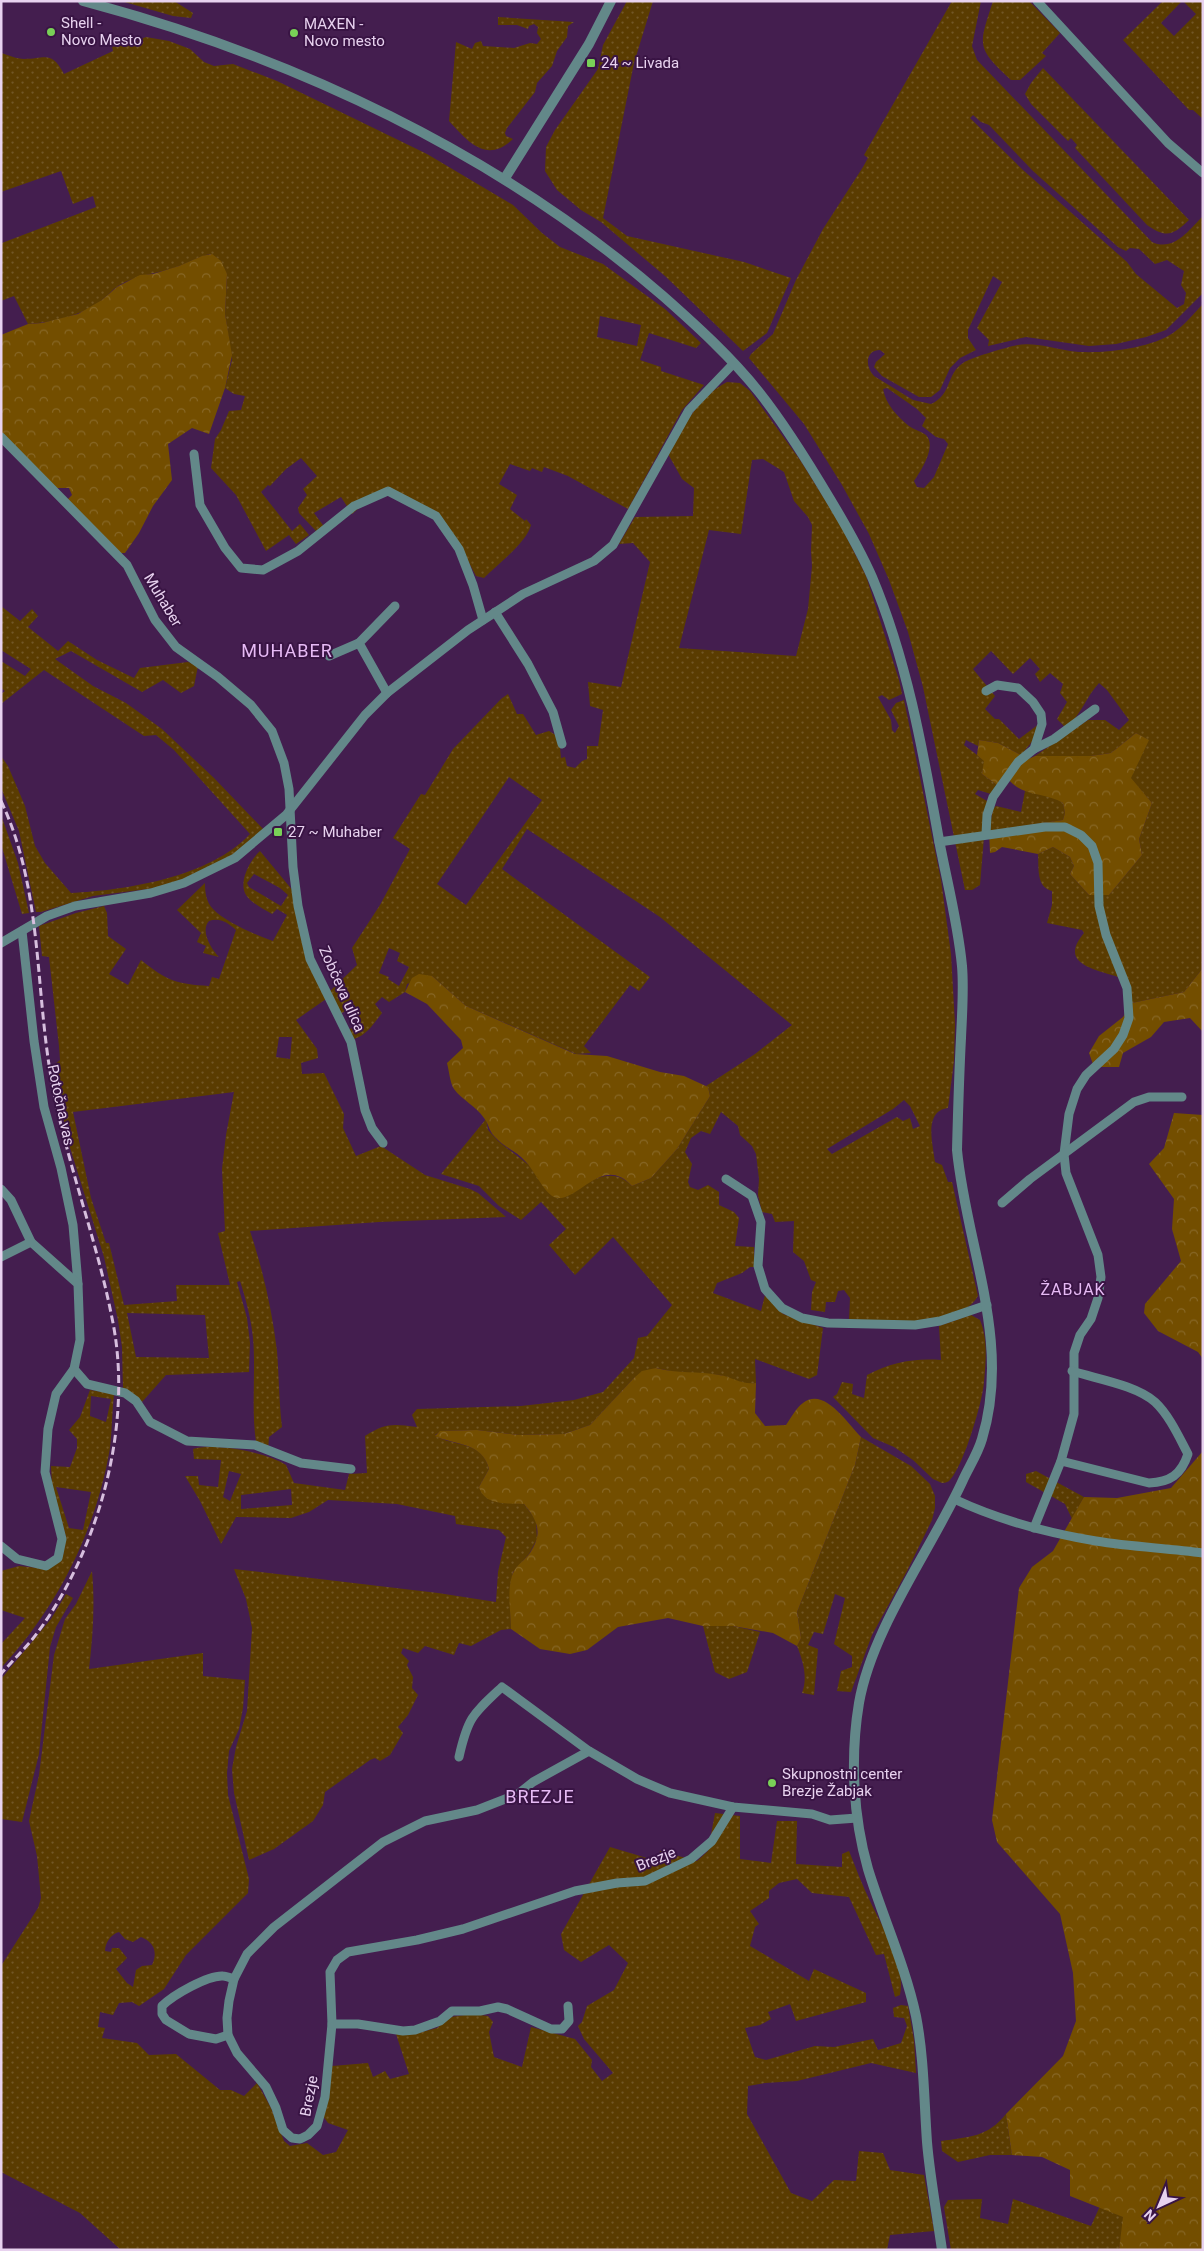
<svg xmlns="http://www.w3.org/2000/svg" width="1204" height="2251" font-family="Roboto,sans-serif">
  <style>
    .green { fill: url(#green-dots); fill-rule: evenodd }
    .forest { fill: url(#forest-crowns) }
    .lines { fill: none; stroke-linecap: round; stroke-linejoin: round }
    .minor { stroke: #638889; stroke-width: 9 }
    .tertiary { stroke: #638889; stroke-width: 10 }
    .rail { stroke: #d7bfde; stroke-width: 3; stroke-dasharray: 8 4; stroke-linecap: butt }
    .poi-dot { fill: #79d157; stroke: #391444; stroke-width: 2 }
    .labels { text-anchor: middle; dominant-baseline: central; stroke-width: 4; stroke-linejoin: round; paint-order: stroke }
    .poi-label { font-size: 15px; fill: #e8d2ef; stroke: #391444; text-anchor: start }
    .street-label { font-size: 15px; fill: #e8d2ef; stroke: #391444 }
    .neighbourhood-label { font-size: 16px; letter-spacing: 1px; fill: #e6baf4; stroke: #391444 }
    .quarter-label { font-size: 18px; letter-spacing: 1px; fill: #e6baf4; stroke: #391444 }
  </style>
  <defs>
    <pattern id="green-dots" width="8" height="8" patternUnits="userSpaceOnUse" patternTransform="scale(1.25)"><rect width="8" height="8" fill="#5a3c01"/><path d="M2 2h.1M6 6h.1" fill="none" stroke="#725726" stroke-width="1.8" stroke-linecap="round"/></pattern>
    <pattern id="forest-crowns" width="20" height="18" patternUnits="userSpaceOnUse" patternTransform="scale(1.25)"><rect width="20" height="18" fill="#734e00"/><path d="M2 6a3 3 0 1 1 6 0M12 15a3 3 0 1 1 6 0" fill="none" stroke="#876726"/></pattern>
  </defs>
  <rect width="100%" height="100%" fill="#441e4f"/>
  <!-- green -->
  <g class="green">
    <path d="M121 1H174L193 13 191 18 173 16Z"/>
    <path d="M627 1H653L634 63 603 218 627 236 744 262 791 278 767 333 743 351 665 276 601 222 581 210 557 190 545 171 546 147 555 130 598 69 603 45Z"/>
    <path d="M952 1H981L972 46 977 60 1152 242C1174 252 1189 230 1203 216V293L1166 330 1146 337 1116 344 1089 346 1026 337 988 346 989 340 977 328 1002 282 993 276 968 330V338L976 350 960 358 950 368 940 390 931 397H919L882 376 874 367 876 362 885 354 880 350C865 350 865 367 874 376L913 400 931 404C952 395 946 374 963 363 972 357 1002 349 1013 346 1031 341 1052 348 1070 351 1097 355 1150 349 1173 333 1185 325 1193 314 1203 304V968L1184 992 1132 1003 1118 977C1094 969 1058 964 1084 933L1082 930 1047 923 1052 905V891C1036 887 1039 868 1038 854L1053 847 1070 857 1074 866 1070 874 1089 895H1109L1142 855 1139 839 1152 803 1130 778 1148 740 1136 733 1111 753 1091 756H1035L1088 720H1105L1119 730 1129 720 1107 690 1099 683C1086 697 1081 715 1066 728L1057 719 1067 702 1060 693 1063 684 1050 673 1040 682 1035 674 1040 669 1030 658 1013 674 991 651 973 669 995 696 985 709 995 719H999L1019 739 1039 724 1035 738 1021 755 998 743 979 740 978 746 966 740 964 745 985 761 982 774 997 785 991 794 978 790 975 794 987 801 980 885 972 890H965L923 687 908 632 889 580 869 534 842 485 804 424 749 358 751 354 773 334 796 280 823 229 863 167 868 158 864 155ZM973 115 981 122 989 125 1033 171 1118 247 1126 251 1130 248 1139 249 1155 264 1167 260 1184 271 1181 285 1186 293 1184 304 1177 308 1136 274 1127 262 1023 170 970 118ZM887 388 917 409 926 418 922 426 936 437 944 439 948 444 934 477 924 488 917 487 914 481C921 471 937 446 926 435 921 431 914 430 909 426 897 416 886 405 883 389Z"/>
    <path d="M993 1H1029L1060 33 1042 53 1046 56 1020 80H1011C975 47 979 45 993 1Z"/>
    <path d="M1163 1H1182L1161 23 1174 36 1196 14 1183 1H1203V119L1193 110H1189L1123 40Z"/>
    <path d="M498 17 574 22 568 26 567 37 557 51 552 66 537 83 535 92 507 128 505 133 506 136 513 139C487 164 468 142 449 121L456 42 472 49 475 43 481 41 483 46 514 48 530 43 537 44 541 39 537 33 538 27 534 24 529 26 528 29 517 25H498Z"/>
    <path d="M131 35 136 41 146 37 169 41 190 49 204 62 214 66 233 64 277 81 427 154 513 205 542 233 560 247 603 264 665 309 701 343 696 348 649 333 640 360 661 367V371L704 385 682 410 628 509 568 476 544 467 542 472 532 468 530 471 510 464 499 484 517 495 510 509 525 521 526 519 531 525C527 542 497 565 484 578L476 576 456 538 445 525 390 495 371 498 352 514 341 497 314 513 328 532 316 531 299 513 298 508 307 495 303 489 317 476 301 458 286 469 270 486 268 485 261 492 292 531 300 524 309 535 296 544 289 535 266 551 236 495 211 468 215 439 221 430 229 411 241 410 245 396 234 394 225 388 232 360 225 314 227 274 211 254C200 256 190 262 179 266 158 274 137 274 118 286 112 290 107 296 101 301 80 316 54 322 28 324L14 296 1 301V240L2 243 96 207 93 196 73 204 61 171 1 192V53C8 55 17 59 24 59 46 59 51 50 64 74L113 51 112 47 126 44 125 39ZM600 316 641 325 637 346 597 337Z"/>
    <path d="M1043 68 1189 220C1172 236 1166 238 1147 225L1075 148 1077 145 1071 138 1068 141 1031 104 1025 94 1031 83Z"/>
    <path d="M727 382 740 383 750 391 800 460 840 524 866 576 899 680 902 694 889 700 882 695 878 697 891 720 892 730 895 733 899 726 891 710 896 703 904 700 941 880 951 954 955 1024 954 1061 948 1108C923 1111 933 1145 935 1162L942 1165 948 1182H952L978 1296C960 1329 882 1322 849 1320L850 1298 844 1290 838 1291 835 1302H826L825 1312 811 1310 812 1292 816 1282 811 1280 804 1261 793 1252 794 1221 775 1222 772 1214 762 1212 758 1195 759 1179 756 1154 752 1146 740 1135 738 1126 721 1112 710 1134 701 1131 691 1138 685 1152 692 1164 688 1182 690 1187 698 1190 708 1185 719 1192V1205L734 1212 739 1218 735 1246 754 1247V1267H750L742 1273 717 1283 713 1293 761 1311 765 1295 783 1314 823 1328 817 1375 809 1379 755 1359 756 1383 746 1385 720 1375 680 1373 656 1368 634 1378 590 1425 564 1434 519 1435 477 1430 441 1431 435 1435C453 1448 482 1439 489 1469L479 1487 503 1502 524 1504 536 1520 537 1539 529 1554 513 1572 510 1587 511 1629 501 1630 471 1646 459 1643 454 1655 425 1646 418 1653 403 1648 401 1653 409 1661 407 1665 413 1677 412 1688 418 1695 408 1715 398 1727 403 1733 390 1755 380 1761 375 1758 370 1760 325 1792 323 1805 313 1821 274 1849 249 1860 234 1793 232 1769 236 1747 247 1711 252 1628 246 1599 234 1569 438 1593 496 1602 498 1572 506 1537 499 1530 456 1524 455 1516 397 1504 328 1500 309 1512 291 1518 236 1517 221 1544 200 1501 185 1476H198L199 1485 218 1487 221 1460 194 1459 193 1449C215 1443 267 1452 286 1465L294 1483 345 1490 349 1474 367 1473 365 1436C386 1423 392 1424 417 1427L412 1415 417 1409 521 1406 574 1400 603 1392 634 1358 638 1338 647 1336 672 1305 613 1237 575 1275 549 1245 566 1229 541 1202 521 1220 499 1206 479 1186 441 1174 486 1119 488 1130 498 1141 567 1195C588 1182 611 1164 632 1186L651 1178 677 1149 710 1096 708 1087 706 1086 755 1054 792 1025 660 917 527 829 502 869 650 977 639 991 630 985 584 1046 591 1053 576 1054 466 1006 432 976 407 984 405 992 389 1002 382 997 375 1004 382 1013C374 1023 367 1035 354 1039L348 1030 360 1024 351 1008 340 1014 329 992 357 965 352 948 380 905 410 849 393 838 421 794 425 795 453 749 501 699 508 694 517 714H523L536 735 549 731 559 737 561 758 565 757 567 766 575 768 582 761 587 759V746H598L603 710 590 706 588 682 621 687 650 562 633 543 619 544 635 517 693 516 694 488 682 479 668 454C684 426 698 397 727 382ZM763 459 784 472 794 501 808 517 812 525 811 551 812 566 808 609 796 656 679 648 709 530 741 534 752 460ZM509 777 542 800 466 905 437 884ZM389 948 400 953 397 961 409 967 399 986 388 979 389 977 379 973ZM904 1100 910 1106 920 1126 913 1129 910 1118 903 1121 897 1117 832 1154 827 1149 893 1109ZM229 1471 241 1474 230 1501 223 1497ZM291 1489 292 1505 241 1509V1495Z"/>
    <path d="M1 606 20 621 32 609 38 616 28 627 58 651 68 641 97 660 134 678 140 668 188 662 198 666 194 686 181 693 163 680 142 692 71 651 55 659 93 686 126 703 162 729 214 778 264 830 232 856 179 882 155 888 93 896 41 912H36L19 831 1 788V756L8 766 25 806 35 846 45 863 71 893C127 890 210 877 250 834L174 750 156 735 144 736 44 670 1 704V694L5 691 1 688V661L25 676 31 669 1 650Z"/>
    <path d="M1025 791 1054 797 1063 803 1065 813 1063 820 989 831 993 809 996 806 1021 812Z"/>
    <path d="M1 815 18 863 29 913 22 914 1 844Z"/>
    <path d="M260 851 294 892 326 999 296 1020 317 1049 318 1058 301 1063 302 1074 324 1073 344 1114 343 1128 356 1156 381 1146 425 1175 470 1189 478 1193 506 1217 379 1222 250 1231C263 1270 272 1310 277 1351 279 1376 279 1402 282 1427L269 1437 268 1451 256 1442C251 1408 256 1372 253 1338 251 1318 246 1300 240 1281L237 1282 247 1318 250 1343 249 1372 166 1375 142 1402 123 1389 122 1347 118 1320 104 1257 67 1138 54 1065 60 1060 59 1046 49 957 42 956 39 926 76 913 104 906 107 913 108 936 126 949 109 974 128 985 141 960C167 981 177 984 209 986L212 977 219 979 236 930C229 923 219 917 209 921 200 931 211 949 219 957L203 953 206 946 197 942 201 933 177 910 205 883C205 892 206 902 213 909 225 922 256 935 273 941L287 915 277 909 272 914C264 909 251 903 246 895 238 882 250 860 260 851ZM254 874 280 888 288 895 281 906 249 887 247 883ZM279 1037H292L290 1059 276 1057ZM234 1092 226 1135 222 1169 225 1231 218 1233 230 1285H176L177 1301 124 1305 109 1243H106L91 1198 73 1112ZM127 1313 205 1315 209 1358 136 1357Z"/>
    <path d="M971 1315 980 1320C988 1339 986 1362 984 1382 983 1400 963 1469 949 1481 948 1482 944 1483 942 1483L933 1479 913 1460 894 1447 873 1438 833 1397 837 1394 842 1382 853 1384 852 1394 864 1398 867 1375C892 1362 914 1358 941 1360L939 1326Z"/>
    <path d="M90 1390 114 1394C112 1412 112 1430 110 1448 96 1530 58 1607 1 1668V1644L25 1618 1 1610V1571L19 1566 48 1569 63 1555 66 1537 52 1484 51 1466 70 1467 77 1448V1439L69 1430 80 1417ZM91 1396 111 1399 106 1422 90 1416ZM56 1487 91 1492 83 1530 69 1528Z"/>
    <path d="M861 1437 911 1466 930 1484 935 1496V1508L932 1520 907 1571 872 1635 851 1692 837 1691 841 1671 852 1667V1656L834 1644 845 1598 835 1594 823 1634 814 1632 808 1645 818 1649 814 1695 802 1693C808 1677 803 1661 797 1646L801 1638 797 1612 855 1465Z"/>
    <path d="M1036 1471 1084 1497 1072 1519 1065 1504 1026 1482V1474Z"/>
    <path d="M92 1571C95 1604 93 1635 89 1669L203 1653V1676L245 1680 243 1708 239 1729 229 1751 227 1773 228 1795 249 1879 248 1893 186 1955 164 1989 139 2006 132 2002 119 2003 113 2015 100 2012 98 2027 105 2028 102 2038 137 2043 149 2055 176 2054 220 2090H231L244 2096 257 2083 271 2108 284 2141 290 2146 307 2143 323 2155 336 2152 348 2130 328 2123 323 2116 332 2066 368 2063 373 2077 385 2071 390 2079 409 2074 396 2034 418 2033 437 2028 451 2017 472 2014 488 2016 493 2022 489 2032 494 2057 522 2067 531 2027 575 2039 592 2060 591 2067 602 2081 613 2073 584 2039 578 2026 582 2022 587 2006 614 1990 628 1963 609 1945 581 1962 564 1950 561 1934 610 1847 657 1861 660 1851 697 1861 708 1851 715 1813 740 1816V1859L771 1863 777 1821H797L796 1864 842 1867V1854L849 1851C856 1868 862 1885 870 1901 883 1929 906 1964 900 1995L895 1997 884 1954 876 1955 849 1897 812 1893 797 1879 779 1883 769 1891V1898L750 1911 759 1924 755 1927 750 1946 809 1981 814 1969 866 1993V2002L796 2021 790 2004 768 2012 771 2019 760 2025 745 2028 755 2057 766 2060 815 2046 834 2047 873 2039 878 2050 901 2043 907 2026 904 2018 894 2017 893 2008 901 2005 908 2006 914 2040 916 2073 871 2063 797 2081 765 2083 748 2086 747 2114 791 2193 812 2201 834 2180 856 2181 859 2151 883 2153 890 2170 924 2175 934 2231 890 2235 887 2250H121L80 2213 1 2172V1966L38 1908 41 1898 37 1856 29 1821 39 1775 54 1655 65 1619 76 1604ZM119 1932 125 1939 133 1942 141 1937C154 1942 158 1952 152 1965L142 1966 136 1970 133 1987 127 1983 116 1969 127 1958 119 1948H112L111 1952 105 1951C105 1943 111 1934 119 1932Z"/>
    <path d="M66 1594 73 1598 56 1627 50 1647 39 1754 22 1822 1 1819V1679L51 1619Z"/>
    <path d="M703 1626H733L760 1632 747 1672 729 1679 715 1672Z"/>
    <path d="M1006 2114 1012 2155H990L958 2162 942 2151 941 2141C969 2137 988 2137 1006 2114Z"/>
    <path d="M982 2199 980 2218 1008 2224 1013 2199 1091 2226 1100 2206 1124 2217 1119 2250H951L944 2207 948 2200Z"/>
  </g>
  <!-- forest -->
  <g class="forest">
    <path d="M212 254 221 261 227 274 225 314 232 355 225 388 209 434 192 428 168 444 172 480 153 506 139 533 125 553H121L67 500 72 495 69 488H54L1 433V335L28 324 42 323 78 314 102 300 117 287 140 275 153 274 179 266 202 256Z"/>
    <path d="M1136 733 1149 740 1131 778 1152 803 1139 839 1142 855 1109 895H1089L1070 874 1074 866 1070 857 1053 847 1038 854 1002 847 995 852 990 853 989 831 1063 820 1065 813 1063 803C1046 792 1023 797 1009 780L1024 761 1035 756H1091L1111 753Z"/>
    <path d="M979 740 998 743 1021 755 997 785 982 774 984 761 977 755Z"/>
    <path d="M1203 968V1032L1190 1018 1164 1022 1151 1037 1123 1053 1119 1067H1094L1089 1053 1099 1036 1123 1017 1132 1003 1184 992Z"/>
    <path d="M419 974 432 976 466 1006 575 1054 607 1056 660 1072 684 1076 708 1087 710 1096 677 1149 651 1178 632 1186C603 1154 580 1200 557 1198 545 1196 534 1169 525 1161 518 1152 506 1148 498 1140 488 1131 490 1126 484 1118 476 1106 462 1100 454 1089 450 1083 449 1070 447 1063L463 1048 461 1040 427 1004 405 992 412 978Z"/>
    <path d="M1174 1113 1203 1115V1359L1198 1352 1158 1331 1144 1313 1145 1304 1181 1261 1172 1229 1174 1199 1149 1164 1164 1148Z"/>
    <path d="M656 1368C677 1374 698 1371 719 1375 733 1377 741 1385 756 1383L755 1413 765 1426 786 1425C791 1418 796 1408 803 1403 824 1386 848 1424 861 1437L855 1465 797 1612 801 1638 797 1646 773 1633 733 1626H703L668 1618 618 1627 587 1650 570 1654 540 1649 511 1629C511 1613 506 1586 514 1571 518 1564 525 1560 530 1553 543 1533 538 1521 524 1504 507 1503 485 1506 479 1487L489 1469C483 1442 454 1445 435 1436L440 1431 477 1430 519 1435 564 1434 590 1425 634 1378 642 1371Z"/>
    <path d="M1203 1451V2250H1119L1123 2217 1070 2196V2170L1042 2157 1012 2155 1006 2114 1063 2056 1076 2021 1073 1973 1060 1914 997 1842 992 1820 1019 1588 1032 1567 1053 1551 1084 1497 1117 1498 1171 1488Z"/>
  </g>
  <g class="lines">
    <!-- minor -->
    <g class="minor">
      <path d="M1037 1 1168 143 1203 173"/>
      <path d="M1 437 127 565 155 620 176 647 218 677 251 705 272 731 284 763 289 789 293 867 298 906 310 959 351 1042 365 1110 372 1128 383 1143"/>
      <path d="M194 454 200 505 225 548 241 568 263 570 298 551 354 506 388 491 436 516 459 549 473 585 483 620"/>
      <path d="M495 612 528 664 553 712 562 744"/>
      <path d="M329 656 359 643"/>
      <path d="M986 691 997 685 1018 688 1033 702 1041 714 1042 724 1034 749 1018 762 993 797 987 815 986 834"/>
      <path d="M387 693 359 643 395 606"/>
      <path d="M1034 749 1054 739 1095 709"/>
      <path d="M939 842 1045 827H1065L1081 835 1092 846 1098 863 1099 906 1106 935 1127 988 1129 1018 1123 1035 1114 1049 1086 1075 1077 1089 1069 1114 1064 1154 1066 1173 1098 1255 1101 1277 1098 1298 1091 1319 1080 1335 1074 1353V1414L1061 1461 1034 1528"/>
      <path d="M22 931 34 1041 44 1107 61 1168 73 1225 78 1284"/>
      <path d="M1 943 47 916 75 906 151 893 184 883 235 858 286 815 365 715 387 693 468 630 523 594 594 561 613 545 689 410 733 364"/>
      <path d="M726 1179 752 1196 761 1222 758 1266 765 1289 782 1308 802 1318 828 1323 915 1325 940 1321 987 1305"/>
      <path d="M1 1189 11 1200 31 1242 78 1284 80 1340 74 1369 87 1384 125 1393 136 1401 150 1422 187 1441 255 1445 301 1463 351 1469"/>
      <path d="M1002 1203 1030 1179 1134 1102 1149 1097H1182"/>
      <path d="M1 1257 31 1242"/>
      <path d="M1061 1461 1149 1483C1170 1482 1181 1475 1188 1454 1179 1437 1169 1415 1155 1402 1136 1385 1097 1379 1072 1371"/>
      <path d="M954 1499C999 1520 1047 1533 1096 1541 1132 1547 1167 1548 1203 1553"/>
      <path d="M1 1546 17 1559 46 1566 58 1558 62 1539 45 1472 48 1429 56 1394 74 1369"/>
      <path d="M589 1751 533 1782 518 1794 477 1810 425 1821 383 1842 274 1927 247 1954 234 1979 229 2001 227 2018 228 2035 237 2053 266 2087 276 2108 283 2130 292 2138 300 2139 308 2135 317 2126 325 2097 332 2024 330 1972 337 1960 348 1952 417 1940 463 1929 575 1891 617 1883 645 1881 691 1859 712 1841 733 1807"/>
      <path d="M459 1757C468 1717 473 1714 502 1687L589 1751 637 1779 670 1793 733 1807 812 1814 830 1820 857 1818"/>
      <path d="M332 2024H358L403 2031 415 2030 440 2021 452 2011H480L498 2007 507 2009 551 2029H562L569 2021 568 2006"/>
      <path d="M228 2035 216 2039 189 2034 166 2020 162 2014V2006C173 1995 208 1975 223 1976 226 1976 231 1978 234 1979"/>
    </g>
    <!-- tertiary -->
    <g class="tertiary">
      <path d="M83 1C293 57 498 153 663 296 697 326 731 357 759 392 786 426 808 462 830 499 845 524 860 550 872 577 907 660 923 751 939 840 947 882 958 923 962 966 964 989 962 1014 961 1038 959 1075 958 1113 957 1150 966 1246 1012 1341 982 1439 978 1453 969 1467 963 1480 931 1550 872 1628 859 1703 850 1757 853 1817 868 1869 883 1918 905 1965 916 2016 924 2057 924 2100 927 2142 930 2178 937 2214 942 2250"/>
      <path d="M505 178 589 44 611 1"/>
    </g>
    <!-- rail -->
    <path class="rail" d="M1 801C42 887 35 985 51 1077 65 1159 96 1236 112 1318 134 1422 100 1547 38 1632 27 1647 13 1660 1 1674"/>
  </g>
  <!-- markers -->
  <g class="poi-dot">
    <circle cx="51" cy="32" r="5"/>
    <circle cx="294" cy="33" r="5"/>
    <rect x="586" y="58" width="10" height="10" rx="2.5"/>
    <rect x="273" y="827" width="10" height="10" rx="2.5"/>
    <circle cx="772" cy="1783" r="5"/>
  </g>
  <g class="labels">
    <!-- poi labels -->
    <g class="poi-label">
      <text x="61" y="23">Shell -<tspan x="61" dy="17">Novo Mesto</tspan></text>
      <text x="304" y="24">MAXEN -<tspan x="304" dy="17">Novo mesto</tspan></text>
      <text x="601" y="63">24 ~ Livada</text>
      <text x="288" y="832">27 ~ Muhaber</text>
      <text x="782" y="1774">Skupnostni center<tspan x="782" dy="17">Brezje Žabjak</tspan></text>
    </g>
    <!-- street labels -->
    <g class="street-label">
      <text transform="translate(163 600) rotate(59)">Muhaber</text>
      <text transform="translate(342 989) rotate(66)">Zobčeva ulica</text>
      <text transform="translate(61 1105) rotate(78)">Potočna vas</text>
      <text transform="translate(656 1859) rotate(-22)">Brezje</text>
      <text transform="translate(309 2096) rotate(-79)">Brezje</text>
    </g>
    <!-- neighbourhood labels -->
    <g class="neighbourhood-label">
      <text x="1073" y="1289">ŽABJAK</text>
    </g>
    <!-- quarter labels -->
    <g class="quarter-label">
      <text x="287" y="650">MUHABER</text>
      <text x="540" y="1796">BREZJE</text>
    </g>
  </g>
  <!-- border -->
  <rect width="1204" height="2251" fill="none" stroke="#e8d2ef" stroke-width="5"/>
  <!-- north arrow -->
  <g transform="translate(1159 2206) rotate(224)" stroke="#391444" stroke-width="4" paint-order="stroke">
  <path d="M0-4L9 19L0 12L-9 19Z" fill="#e8d2ef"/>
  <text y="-8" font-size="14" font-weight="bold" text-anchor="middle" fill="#e8d2ef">N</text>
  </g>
</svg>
